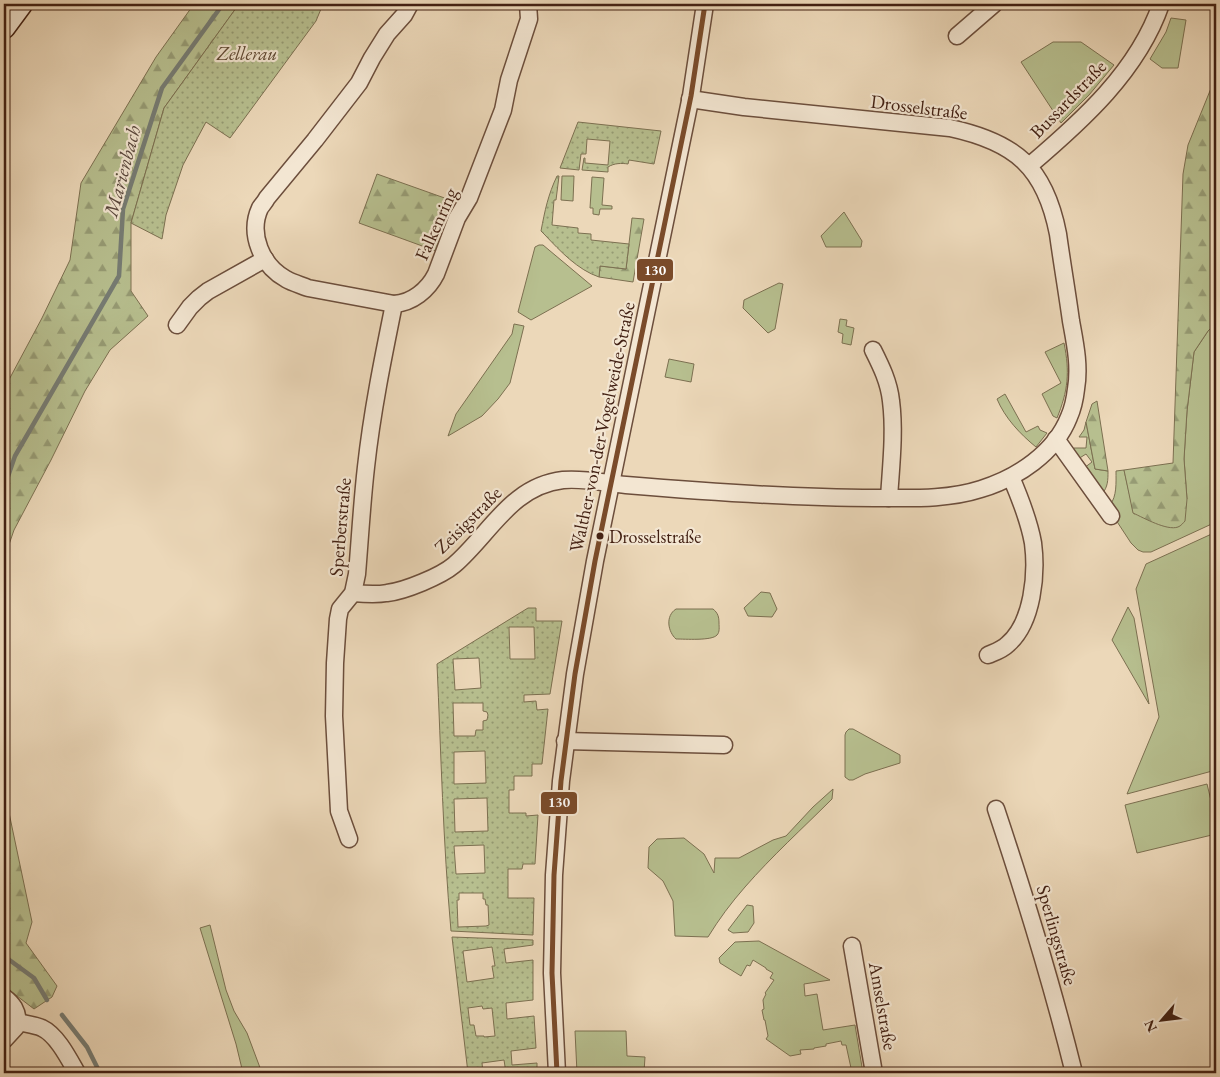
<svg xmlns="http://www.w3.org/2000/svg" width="1220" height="1077" font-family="'EB Garamond',serif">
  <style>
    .green { fill: #b7bf8f; stroke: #7c7051 }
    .forest { fill: url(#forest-firs); stroke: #7c7051 }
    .garden { fill: url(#garden-dots); stroke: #7c7051; fill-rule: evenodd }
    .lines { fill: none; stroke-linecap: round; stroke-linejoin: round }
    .stream { stroke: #767c74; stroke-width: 4.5 }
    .street-casing { stroke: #6c4e3c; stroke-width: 19 }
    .secondary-casing { stroke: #422013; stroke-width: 25 }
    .street { stroke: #f3e6d2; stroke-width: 16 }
    .secondary { stroke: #f3e6d2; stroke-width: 22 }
    .bus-1-casing { stroke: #f3e6d2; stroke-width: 9 }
    .bus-1 { stroke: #7a4b2a; stroke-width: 5 }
    .bus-dot { fill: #422013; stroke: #f3e6d2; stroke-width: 2 }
    .labels { text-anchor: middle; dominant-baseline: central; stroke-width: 4.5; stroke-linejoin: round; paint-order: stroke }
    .bus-label { font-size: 18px; fill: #422013; stroke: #f3e6d2; text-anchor: start }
    .park-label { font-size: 19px; font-style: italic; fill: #5f4832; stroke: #f3e6d2 }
    .street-label { font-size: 19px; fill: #422013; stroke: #f3e6d2 }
    .water-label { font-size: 20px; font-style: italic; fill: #58463c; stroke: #f3e6d2 }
    .line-badge { stroke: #f3e6d2; stroke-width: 2 }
    .badge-label { font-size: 14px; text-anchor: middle; font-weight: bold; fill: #fff }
  </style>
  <defs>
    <pattern id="forest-firs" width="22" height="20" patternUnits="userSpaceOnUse" patternTransform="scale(1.25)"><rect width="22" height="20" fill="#b7bf8f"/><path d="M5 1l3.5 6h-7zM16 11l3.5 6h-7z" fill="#969b74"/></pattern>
    <pattern id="garden-dots" width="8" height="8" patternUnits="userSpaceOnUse" patternTransform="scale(1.25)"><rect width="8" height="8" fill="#b7bf8f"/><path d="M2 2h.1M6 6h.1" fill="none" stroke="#969b74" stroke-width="1.8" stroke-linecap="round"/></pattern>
  </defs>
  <rect width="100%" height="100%" fill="#ecd8b9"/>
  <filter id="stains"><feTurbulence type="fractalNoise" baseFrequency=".004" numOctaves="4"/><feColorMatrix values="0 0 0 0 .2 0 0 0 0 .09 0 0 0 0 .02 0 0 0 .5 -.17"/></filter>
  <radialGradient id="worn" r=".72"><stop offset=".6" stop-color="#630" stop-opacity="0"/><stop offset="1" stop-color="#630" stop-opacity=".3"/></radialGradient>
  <!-- green -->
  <g class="green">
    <path d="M1171 18 1186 20 1178 68H1162L1150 59 1166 32Z"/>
    <path d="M1053 42H1081L1114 65 1089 95 1061 123 1021 62Z"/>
    <path d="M562 176H574L573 201 561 200Z"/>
    <path d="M592 177 604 178 602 205 612 206V209H600L599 215 593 214V208H590Z"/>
    <path d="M844 212 862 241 861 247H826L821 236Z"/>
    <path d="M539 245H543L592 286 531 320 518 312 535 247Z"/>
    <path d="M779 283 783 284 775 329 768 333 743 308 744 300Z"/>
    <path d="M840 319 847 320 846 326 854 328 851 345 842 343 843 334 838 332Z"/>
    <path d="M1216 323V522L1151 552H1143L1138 550 1131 543 1112 514 1110 505C1117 496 1116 483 1116 471L1124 470 1134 514 1187 499 1184 459 1187 411 1194 352 1208 331Z"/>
    <path d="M514 324 524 326 510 383 498 399 482 416 448 436 456 414 512 334Z"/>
    <path d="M1064 343C1070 372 1068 391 1057 418L1053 416 1042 394 1061 383 1045 352Z"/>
    <path d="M669 359 694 364 691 382 665 377Z"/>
    <path d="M1005 394 1026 432 1038 426 1040 430 1047 433 1036 447C1020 434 1005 418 997 399Z"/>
    <path d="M1086 422 1095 469 1108 471C1108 480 1108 487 1102 494L1084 468 1092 462 1086 454 1078 459 1073 451 1074 448H1086L1087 437H1079L1084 430Z"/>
    <path d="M1216 532V770L1127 794 1159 717 1136 589 1146 564Z"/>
    <path d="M761 592 770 593 777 609 772 617 748 616 744 608Z"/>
    <path d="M1128 607 1134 618 1149 704 1112 640Z"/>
    <path d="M676 609H713C718 613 719 617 719 623 719 627 720 632 717 635 712 641 685 639 676 639 668 632 665 616 676 609Z"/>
    <path d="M849 729H853L900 755V763L865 774 853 780H849L845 777V735L846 732Z"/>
    <path d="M1207 784 1216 821V834L1137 853 1125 805Z"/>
    <path d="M833 789 832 799C803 828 772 856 745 887 731 903 719 919 708 937L675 936 673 901 663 881 648 868 649 847 657 839 684 838 704 854 714 873 715 858H739L773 840 786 836 813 807Z"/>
    <path d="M747 905 753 906 754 923 748 932 733 933 728 930Z"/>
    <path d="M210 925 226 990 234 1011 247 1033 262 1073H243L236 1044 200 928Z"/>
    <path d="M759 941 830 980 804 984 805 996 817 994 823 1030 855 1025 863 1073H847L846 1069 851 1068 846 1045H842L841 1041 826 1044V1046L814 1048V1049L800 1050 801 1054 790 1056 766 1039 768 1036 765 1020H764L762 1010 764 1009 763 1000 766 994 765 993 774 980 770 978 773 973 766 969V968L753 960 750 966 747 965 741 976 720 963 719 958 735 942Z"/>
    <path d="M575 1031H626L627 1056 645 1057 644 1072H608V1073H577Z"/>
  </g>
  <!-- forest -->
  <g class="forest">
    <path d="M194 4H239L164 108 131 223V291L148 316 110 350 85 391 51 460 14 530 4 559V389L42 318 70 260 81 183 156 57Z"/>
    <path d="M1216 76V323L1208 331 1194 352 1187 411 1184 459 1187 499 1185 521C1183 523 1181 526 1178 527 1167 531 1144 518 1133 513L1124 470 1173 463 1183 174 1188 145Z"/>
    <path d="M377 174 453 201 436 251 359 223Z"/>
    <path d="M632 218 644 219 633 282 599 277 600 266 626 269Z"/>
    <path d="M1097 401 1108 471 1095 469 1086 422 1092 404Z"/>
    <path d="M4 789 32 922 26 943 57 986 52 997 34 1009 4 986Z"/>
  </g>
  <!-- garden -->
  <g class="garden">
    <path d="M239 4H323L316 21 230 138 206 122 183 165 166 215 162 239 131 223 164 108Z"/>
    <path d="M578 122 661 131 654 164 629 160 628 164C622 163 614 163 608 167V172L582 170 584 158H585V163L608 165 610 141 587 139 586 154H581L579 170 560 168Z"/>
    <path d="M557 176H559L556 200H554L552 225 578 228V233L591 234V240L629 244 626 269 600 266 599 277C578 270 560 251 545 235L541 231C545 210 548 195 557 176Z"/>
    <path d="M528 608H536V621H562L550 694 524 695V702L536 701 537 710 548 709 542 764H532V776H514V790H509V813H526V816L538 815 535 864H523L522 869H508V898H534L533 935 451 931C443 842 441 753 437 664ZM509 627H534L535 659H510ZM479 658 481 688 455 690 453 659ZM453 703H483V711L487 712 488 715 487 720 483 721V730H476L475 736H454ZM485 751 486 783 454 784V752ZM487 798 488 831 455 832 454 799ZM484 845 485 873 456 874 454 846ZM483 893V899H485L486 905H488L489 925 486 926 458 927 457 900H459V893Z"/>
    <path d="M452 937 533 940V945L504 949 506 963 533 960V1000L506 1003 507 1019 534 1016 536 1048 511 1051 512 1065 537 1063V1073H506L504 1060 482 1063 483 1073H468ZM492 947 495 966H492L494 978 467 982 463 951ZM482 1006 483 1009 492 1008 495 1036 484 1037V1036H476L474 1025H470L468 1008Z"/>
  </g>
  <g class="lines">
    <!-- stream -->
    <g class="stream">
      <path d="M4 488 15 456 119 276 123 209 162 88 223 4"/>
      <path d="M4 956 34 978 47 1000"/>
      <path d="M62 1015 87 1047 100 1073"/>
    </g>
    <defs>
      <g id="street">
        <path d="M410 4 404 15 387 34 372 58 359 83 315 140 267 198C265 202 262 205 260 208 248 234 262 266 286 279 293 283 301 285 308 288L394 304C412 303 428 290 436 274L457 218 469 198 503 110 509 80 529 19 528 4"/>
        <path d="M957 36 994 4"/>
        <path d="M1029 166C1082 121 1138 71 1161 4"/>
        <path d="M177 325 190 307 199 298 208 291 265 259"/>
        <path d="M873 350C881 366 889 382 891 401 895 432 891 466 889 498"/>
        <path d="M1056 439 1111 516"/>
        <path d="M353 593C364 594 376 595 387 593 405 591 441 576 454 565 490 534 511 486 563 480 584 478 605 483 626 485 709 492 792 498 875 498 910 498 947 500 981 489 1017 478 1055 453 1069 417 1073 408 1075 398 1076 389 1080 366 1075 343 1071 321 1067 292 1062 263 1058 234 1045 167 1015 142 950 128L744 107 690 99"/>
        <path d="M988 655C995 652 1002 650 1008 644 1033 622 1037 574 1033 543 1029 520 1020 498 1011 477"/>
        <path d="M565 741 724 745"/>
        <path d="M996 809C1025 896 1052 984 1074 1073"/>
        <path d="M349 839 339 811 334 716 335 663 338 619 340 609 353 593 357 574C360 538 362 502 366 467 372 412 383 358 394 304"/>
        <path d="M852 946 874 1073"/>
        <path d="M4 997C13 1004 17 1010 18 1022"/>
        <path d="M18 1022C26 1024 35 1025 42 1028 57 1035 69 1059 77 1073"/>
        <path d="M4 1040 16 1027 18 1022"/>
        <path d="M557 1073 552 973 554 875 561 781 575 674 595 561 691 96 705 4"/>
      </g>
      <path id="secondary" d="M4 27 21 4"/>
    </defs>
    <!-- street casing -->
    <use href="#street" class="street-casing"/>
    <!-- secondary casing -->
    <use href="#secondary" class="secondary-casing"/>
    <!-- street -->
    <use href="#street" class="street"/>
    <!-- secondary -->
    <use href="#secondary" class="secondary"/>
    <defs>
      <path id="bus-1" d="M557 1073 552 973 554 875 561 781 575 674 595 561 691 96 705 4"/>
    </defs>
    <!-- bus-1 casing -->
    <use href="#bus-1" class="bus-1-casing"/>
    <!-- bus-1 -->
    <use href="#bus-1" class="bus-1"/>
  </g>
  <!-- markers -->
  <circle class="bus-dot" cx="600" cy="536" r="4.5"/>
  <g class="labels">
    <!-- bus labels -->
    <g class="bus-label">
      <text x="609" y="536">Drosselstraße</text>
    </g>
    <!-- park labels -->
    <g class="park-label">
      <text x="247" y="53">Zellerau</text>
    </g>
    <!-- street labels -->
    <g class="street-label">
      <text transform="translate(1068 99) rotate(-46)">Bussardstraße</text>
      <text transform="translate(919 107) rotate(7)">Drosselstraße</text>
      <text transform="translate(436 224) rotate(-66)">Falkenring</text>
      <text transform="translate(602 427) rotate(-78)">Walther-von-der-Vogelweide-Straße</text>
      <text transform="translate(468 520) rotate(-45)">Zeisigstraße</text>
      <text transform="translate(340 527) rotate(-85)">Sperberstraße</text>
      <text transform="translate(1057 935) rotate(74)">Sperlingstraße</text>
      <text transform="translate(883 1006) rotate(80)">Amselstraße</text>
    </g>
    <!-- water labels -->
    <g class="water-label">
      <text transform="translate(122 171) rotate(-75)">Marienbach</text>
    </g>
  </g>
  <g class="line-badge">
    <rect x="636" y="258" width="38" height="24" rx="5" fill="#7a4b2a"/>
    <rect x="540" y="791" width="38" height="24" rx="5" fill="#7a4b2a"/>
  </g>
  <g class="badge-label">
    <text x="655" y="275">130</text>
    <text x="559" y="807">130</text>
  </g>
  <!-- margin -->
  <rect width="1220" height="1077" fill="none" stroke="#ecd8b9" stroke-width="20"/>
  <rect x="5" y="5" width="1210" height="1067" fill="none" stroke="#422013" stroke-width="2.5"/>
  <rect x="10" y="10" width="1200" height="1057" fill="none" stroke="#422013"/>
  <!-- north arrow -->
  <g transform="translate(1162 1020) rotate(242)" stroke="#f3e6d2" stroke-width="4" paint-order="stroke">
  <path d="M0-4L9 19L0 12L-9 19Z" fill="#422013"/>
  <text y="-8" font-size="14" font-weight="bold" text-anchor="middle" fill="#422013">N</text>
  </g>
  <rect width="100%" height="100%" filter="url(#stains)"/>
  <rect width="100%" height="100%" fill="url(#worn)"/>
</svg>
